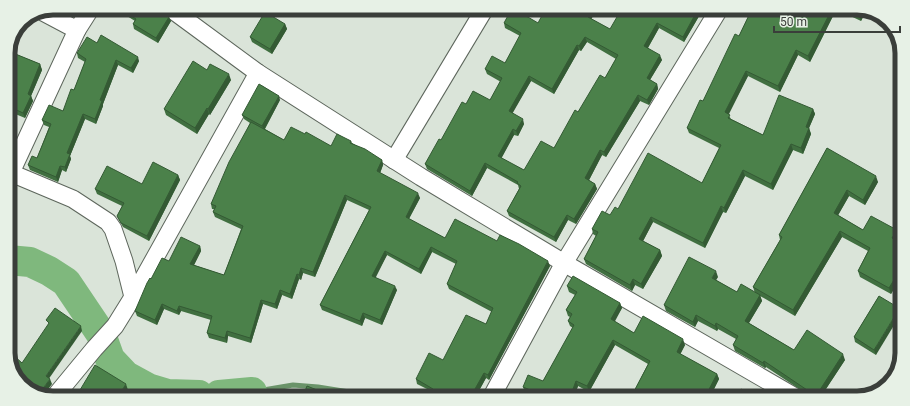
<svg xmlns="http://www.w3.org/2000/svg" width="910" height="406" font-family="Roboto,sans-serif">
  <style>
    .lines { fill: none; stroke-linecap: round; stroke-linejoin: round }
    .stream { stroke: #6a9369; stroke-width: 5 }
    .river { stroke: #7fb87d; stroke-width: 30 }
    .minor-casing { stroke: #5d665c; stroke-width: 19 }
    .minor { stroke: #fff; stroke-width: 17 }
    .wall { fill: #406f40; fill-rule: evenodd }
    .shaded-wall { fill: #345a34 }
    .building { fill: #4b814a; stroke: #345a34; fill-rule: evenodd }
    .rim { fill: none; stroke: #3a3e3a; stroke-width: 5 }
  </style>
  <rect width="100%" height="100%" fill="#dae4d9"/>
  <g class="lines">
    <!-- stream -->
    <path class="stream" d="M252 392 293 385 318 387 374 396"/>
    <!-- river -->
    <g class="river">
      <path d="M8 260 30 262 49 271 66 282 101 334 110 359 126 376 148 388 168 394 199 395"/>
      <path d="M219 395 252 392"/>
    </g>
    <defs>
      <g id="minor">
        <path d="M171 9 258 73 421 177 564 263 797 398"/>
        <path d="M43 12 77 30"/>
        <path d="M394 160 484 10"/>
        <path d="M11 173 73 199 108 222 113 229 124 261 133 297"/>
        <path d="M8 179 77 30 91 8"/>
        <path d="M56 395 94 349 115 326 133 297 258 73"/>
        <path d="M492 396 564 263 718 11"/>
      </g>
    </defs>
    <!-- minor casing -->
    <use href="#minor" class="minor-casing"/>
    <!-- minor -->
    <use href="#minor" class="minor"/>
  </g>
  <!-- wall -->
  <g class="wall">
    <path d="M63 8H79L75 15Z"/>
    <path d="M114 8H161V10L171 21 158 43 134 29 133 24 135 21Z"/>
    <path d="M702 11 684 42 659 28 648 48 662 60 650 80 657 84 658 89 649 105 640 101 606 157 602 155 589 180 595 184 597 189 576 224 568 220 556 242 509 216 507 211 519 189 518 185 487 168 472 196 427 169 425 164 466 104 490 100 501 82 487 74 485 69 505 63 520 36 505 28 504 23H538L591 19 610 29ZM587 42 616 59 605 78 578 112 554 148 524 170 501 158 514 135 518 136 524 124 512 113 531 81 554 94 579 50 581 51Z"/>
    <path d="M751 11H866L861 21 842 12 840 17 834 14 810 62 798 55 780 92 748 76 728 114 731 119 763 135 813 109 815 114 809 128 811 134 803 154 793 150 773 190 745 176 726 213 723 212 705 248 653 222 643 241 660 250 662 256 643 289 635 285 632 291 586 264 584 259 596 236 593 234 592 229 618 209 702 183 719 148 689 133 687 128 703 101 739 36Z"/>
    <path d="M285 24 287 29 272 54 252 42 250 37Z"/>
    <path d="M97 43 139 61 133 73 118 65 103 104V106L96 124 85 119 70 156 71 159 66 172 62 170 58 182 30 170 28 165 37 158 49 127 44 125 42 120 63 111 74 90 85 62 78 58 77 53Z"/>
    <path d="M8 51 40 64 42 70 31 96 33 101 25 118 8 111Z"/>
    <path d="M207 70 231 80 210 115 209 114 197 134 166 115 164 109Z"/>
    <path d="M280 100 265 129 284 140 305 134 331 146 351 141 352 143 382 160 383 165 380 173 420 198 409 219 445 238 497 241 550 266 489 380 486 378 476 396H436L434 395 433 392 417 384 416 379 443 360 486 324 492 312 449 289 447 284 456 264 432 252 421 274 387 255 375 277 397 290 382 325 365 318 362 326 322 310 320 305 369 210 347 200 315 277 303 273 301 280 299 279 292 299 282 295 277 309 263 304 251 343 228 336 227 343 209 338 207 333 211 320 181 311 179 315 164 309 157 325 137 316 135 311 151 279 169 261 200 246 201 251 194 265 224 275 241 229 215 217 213 212 214 209H212L211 204 250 123 244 119 242 115Z"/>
    <path d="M827 148 878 182 865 205 849 196 838 215 863 230H897L899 236 896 240 900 242 899 280 891 294 860 277 858 271 868 251 842 237 795 316 755 293 753 287 780 240 779 235Z"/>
    <path d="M178 175 180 180 149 241 123 227 117 216 122 206 97 194 95 189 142 184Z"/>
    <path d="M718 277 716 280 737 292 760 295 762 301 749 323 794 350 845 360 820 398H813L766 367 765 368 735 351 733 345 736 339 718 329 717 331 698 321 695 327 666 311 664 305Z"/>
    <path d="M567 286 620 303 622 308 614 321 634 333 685 345 680 354 717 374 719 379 710 397H631L648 364 615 345 589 392 578 386 574 397H533V396L525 392 523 387 543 381 573 328 570 326 568 321 570 317 568 316 566 310 575 295 569 292Z"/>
    <path d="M879 296 876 355 855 342 854 337Z"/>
  </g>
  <!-- shaded-wall -->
  <g class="shaded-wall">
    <path d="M74 8H79L75 15 73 10Z"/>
    <path d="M591 10H596L590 22 588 17Z"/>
    <path d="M697 11H702L684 42 683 37Z"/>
    <path d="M831 11H833L834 14 810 62 808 56Z"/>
    <path d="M838 11H842V12L840 17Z"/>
    <path d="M861 11H866L861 21 859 16Z"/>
    <path d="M169 17 171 21 158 43 156 38Z"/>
    <path d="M657 23 659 28 646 51 644 46Z"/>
    <path d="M285 24 287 29 272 54 270 49Z"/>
    <path d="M585 37 587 42 581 51 579 46Z"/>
    <path d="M577 45 579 50 554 94 552 89Z"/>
    <path d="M796 50 798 55 780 92 778 86Z"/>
    <path d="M660 55 662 60 648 83 647 78Z"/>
    <path d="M138 57 139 61 133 73 131 68Z"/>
    <path d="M116 60 118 65 103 104V106L96 124 95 119 100 100Z"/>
    <path d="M40 64 42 70 31 96 33 101 25 118 23 113 28 94Z"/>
    <path d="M746 71 748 76 727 118 725 112Z"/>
    <path d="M229 74 231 80 210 115 208 109Z"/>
    <path d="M529 76 531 81 511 116 509 111Z"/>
    <path d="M657 84 658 89 649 105 647 100Z"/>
    <path d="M638 95 640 101 606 157 604 152Z"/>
    <path d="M279 96 280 100 264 130 262 126Z"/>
    <path d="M207 108 209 114 197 134 195 128Z"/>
    <path d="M813 109 815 114 809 128 811 134 803 154 801 148 806 127Z"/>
    <path d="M83 114 85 119 70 156 71 159 66 172 65 167 67 153Z"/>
    <path d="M523 119 524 124 518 136 516 131Z"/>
    <path d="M513 129 514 135 500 161 498 156Z"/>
    <path d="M791 144 793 150 773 190 771 184Z"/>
    <path d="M600 150 602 155 587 184 585 178Z"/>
    <path d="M382 160 383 165 379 176 377 171Z"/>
    <path d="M485 163 487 168 472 196 470 191Z"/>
    <path d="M60 166 62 170 58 182 56 177Z"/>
    <path d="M743 170 745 176 726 213 724 208Z"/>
    <path d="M178 175 180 180 149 241 147 236Z"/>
    <path d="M876 176 878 182 865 205 863 200Z"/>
    <path d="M595 184 597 189 576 224 574 219Z"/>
    <path d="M847 190 849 196 836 219 834 213Z"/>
    <path d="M418 193 420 198 407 222 406 217Z"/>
    <path d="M345 195 347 200 315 277 313 272Z"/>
    <path d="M721 206 723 212 705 248 703 243Z"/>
    <path d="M567 215 568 220 556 242 554 237Z"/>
    <path d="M651 217 653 222 641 245 639 239Z"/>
    <path d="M897 230 899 236 895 244 892 238Z"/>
    <path d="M840 231 842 237 795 316 793 310Z"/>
    <path d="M200 246 201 251 192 269 190 264Z"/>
    <path d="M431 247 432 252 421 274 419 269Z"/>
    <path d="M660 250 662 256 643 289 641 284Z"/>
    <path d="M385 251 387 255 374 281 372 276Z"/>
    <path d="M548 261 550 266 489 380 488 375Z"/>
    <path d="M301 268 303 273 301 280 299 275Z"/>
    <path d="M900 270 899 280 891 294 889 288Z"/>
    <path d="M716 271 718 277 714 283 712 278Z"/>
    <path d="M297 274 299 279 292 299 290 294Z"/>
    <path d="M633 279 635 285 632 291 630 285Z"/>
    <path d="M395 286 397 290 382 325 380 320Z"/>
    <path d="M280 290 282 295 277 309 275 304Z"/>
    <path d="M760 295 762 301 747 326 745 321Z"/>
    <path d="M261 300 263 304 251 343 250 338Z"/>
    <path d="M620 303 622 308 613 325 611 319Z"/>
    <path d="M162 304 164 309 157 325 155 320Z"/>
    <path d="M179 306 181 311 179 315 177 311Z"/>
    <path d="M899 309V317L876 355 874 350Z"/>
    <path d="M363 313 365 318 362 326 360 321Z"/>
    <path d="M696 315 698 321 695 327 693 322Z"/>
    <path d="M716 323 718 329 717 331 715 326Z"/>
    <path d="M81 326 82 331 48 380 46 376Z"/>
    <path d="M227 331 228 336 227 343 225 338Z"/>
    <path d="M683 339 685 345 679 357 677 352Z"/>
    <path d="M613 340 615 345 589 392 587 386Z"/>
    <path d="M843 354 845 360 820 398H817L816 396Z"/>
    <path d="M764 361 766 367 765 368 763 363Z"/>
    <path d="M484 373 486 378 476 396H471Z"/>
    <path d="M717 374 719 379 710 397H705Z"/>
    <path d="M50 379 52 384 44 395H38Z"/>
    <path d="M576 381 578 386 574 397H570Z"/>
    <path d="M126 384 128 390 125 395H119Z"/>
  </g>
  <!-- building -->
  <g class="building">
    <path d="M69 8H74L73 10Z"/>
    <path d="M119 8H160L169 17 156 38 133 24 136 19Z"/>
    <path d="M511 10H516L538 23 545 10H591L588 17 610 29 621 10 697 11 683 37 657 23 644 46 660 55 647 78 657 84 647 100 638 95 604 152 600 150 585 178 595 184 574 219 567 215 554 237 507 211 521 186 517 183 518 182 485 163 470 191 425 164 439 139 441 140 462 102 466 104 473 91 490 100 502 78 485 69 492 56 505 63 521 33 504 23ZM585 37 618 55 605 78 600 75 578 112 575 110 554 148 541 141 524 170 498 156 513 129 516 131 523 119 509 111 529 76 552 89 577 45 579 46Z"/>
    <path d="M751 11H831L808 56 796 50 778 86 746 71 725 112 730 115 728 118 763 135 779 95 813 109 806 127 809 128 801 148 791 144 771 184 743 170 724 208 721 206 703 243 651 217 639 239 660 250 641 284 633 279 630 285 584 259 598 232 592 229 602 211 610 215 615 207 618 209 648 153 702 183 721 145 687 128 700 100 703 101 735 34 739 36Z"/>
    <path d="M850 11H861L859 16Z"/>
    <path d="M265 12 285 24 270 49 250 37Z"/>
    <path d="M101 35 138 57 131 68 116 60 100 100 102 101 95 119 83 114 67 153 70 154 65 167 60 166 56 177 28 165 32 156 37 158 51 124 42 120 49 105 63 111 71 89 74 90 86 59 77 53 87 37 97 43Z"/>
    <path d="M8 51 40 64 28 94 31 96 23 113 8 106Z"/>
    <path d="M193 61 207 70 210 64 229 74 208 109 207 108 195 128 164 109Z"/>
    <path d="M259 84 279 96 262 126 242 115Z"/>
    <path d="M251 122 284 140 291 127 305 134 306 132 331 146 337 134 351 141 350 143 365 149 382 160 377 171 418 193 406 217 445 238 455 219 497 241 500 235 519 244 548 261 488 375 484 373 471 396H444L432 390 433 389 416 379 429 353 443 360 466 315 486 324 493 308 447 284 457 261 431 247 419 269 385 251 372 276 395 286 380 320 363 313 360 321 320 305 371 207 345 195 313 272 301 268 299 275 297 274 290 294 280 290 275 304 261 300 250 338 227 331 225 338 207 333 212 316 179 306 177 311 162 304 155 320 135 311 147 283 150 278 151 279 162 258 169 261 181 237 200 246 190 264 224 275 243 226 213 212 216 206 211 204 229 162Z"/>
    <path d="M827 148 876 176 863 200 847 190 834 213 863 230 871 216 897 230 892 238 900 242V270L889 288 858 271 870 248 840 231 793 310 753 287 782 237 779 235Z"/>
    <path d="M153 162 178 175 147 236 121 223 117 216 124 203 95 189 107 166 142 184Z"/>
    <path d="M689 257 716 271 712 278 737 292 741 284 760 295 745 321 794 350 807 330 843 354 816 396 764 361 763 363 733 345 738 336 716 323 715 326 696 315 693 322 664 305Z"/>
    <path d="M573 276 620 303 611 319 634 333 643 316 683 339 677 352 717 374 705 397H631L650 361 613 340 587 386 576 381 570 397H533L535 392 523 387 528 375 543 381 574 325 568 321 572 314 566 310 577 292 567 286Z"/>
    <path d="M879 296 899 308V309L874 350 854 337Z"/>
    <path d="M55 308 81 326 46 376 50 379 38 395H35L16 378 8 358 12 354 22 363 49 323 46 320Z"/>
    <path d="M95 365 126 384 119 395H77Z"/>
    <path d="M307 386 332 396H303Z"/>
    <path d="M741 389 755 398 736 397Z"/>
  </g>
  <!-- crop -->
  <path d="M0 0H910V406H0ZM53 15H857A38 38 0 0 1 895 53V353A38 38 0 0 1 857 391H53A38 38 0 0 1 15 353V53A38 38 0 0 1 53 15Z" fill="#e7f1e6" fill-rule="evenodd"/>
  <path class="rim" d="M53 15H857A38 38 0 0 1 895 53V353A38 38 0 0 1 857 391H53A38 38 0 0 1 15 353V53A38 38 0 0 1 53 15Z"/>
  <!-- scale -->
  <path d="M774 26v6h126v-6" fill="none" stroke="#3a3e3a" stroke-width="2"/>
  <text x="780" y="26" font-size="12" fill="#3a3e3a" stroke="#e7f1e6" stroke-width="3" paint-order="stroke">50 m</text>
</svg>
